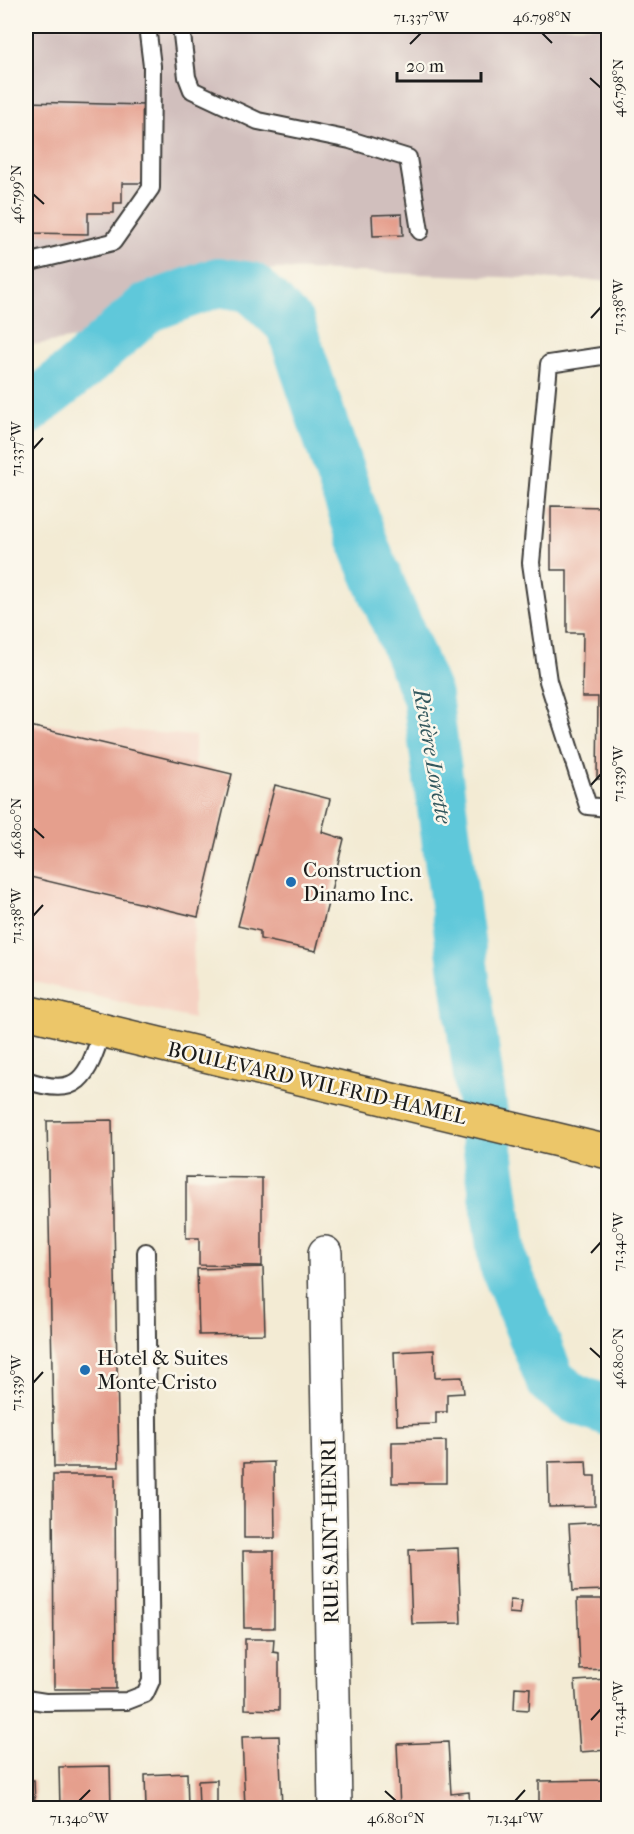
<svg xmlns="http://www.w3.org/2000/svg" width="634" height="1834" font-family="'IM FELL French Canon',serif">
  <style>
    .built { fill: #f5d2c3 }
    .industrial { fill: #d1bfbd }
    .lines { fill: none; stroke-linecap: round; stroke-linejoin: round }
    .river { stroke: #5fc8da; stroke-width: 50 }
    .building { fill: #e59f8d }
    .lane-casing { stroke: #3c3b38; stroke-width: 20 }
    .street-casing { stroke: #3c3b38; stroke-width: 36 }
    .primary-casing { stroke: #3c3b38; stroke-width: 36 }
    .lane { stroke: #fff; stroke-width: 16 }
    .street { stroke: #fff; stroke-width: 33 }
    .primary { stroke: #ecc669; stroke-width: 33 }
    .ticks { fill: none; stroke: #1c1c1c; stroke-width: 2 }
    .poi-dot { fill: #1f6fb2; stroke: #fbf7ec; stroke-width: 2 }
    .labels { text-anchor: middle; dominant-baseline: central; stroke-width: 5; stroke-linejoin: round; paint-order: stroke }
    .poi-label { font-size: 21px; fill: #1c1c1c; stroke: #fbf7ec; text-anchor: start }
    .street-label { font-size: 21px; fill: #1c1c1c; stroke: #fbf7ec }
    .water-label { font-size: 22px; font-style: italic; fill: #33585e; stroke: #fbf7ec }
    .neatline { fill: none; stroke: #1c1c1c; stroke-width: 2 }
    .ticks-label { font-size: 15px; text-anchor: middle; fill: #1c1c1c }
  </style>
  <rect width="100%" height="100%" fill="#fbf7ec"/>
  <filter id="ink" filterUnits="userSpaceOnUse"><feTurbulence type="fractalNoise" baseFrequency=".0167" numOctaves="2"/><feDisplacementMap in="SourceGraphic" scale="12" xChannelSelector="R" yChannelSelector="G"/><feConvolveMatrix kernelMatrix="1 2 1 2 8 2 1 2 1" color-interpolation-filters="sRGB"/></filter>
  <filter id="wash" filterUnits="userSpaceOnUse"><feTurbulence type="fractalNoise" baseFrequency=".008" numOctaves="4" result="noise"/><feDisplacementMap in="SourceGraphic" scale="24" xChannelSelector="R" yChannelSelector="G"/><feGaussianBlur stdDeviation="1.35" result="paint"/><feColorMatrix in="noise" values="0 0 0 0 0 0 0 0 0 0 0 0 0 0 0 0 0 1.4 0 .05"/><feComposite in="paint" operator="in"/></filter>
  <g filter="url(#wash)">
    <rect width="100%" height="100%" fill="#f3ebd4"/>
    <!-- built -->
    <path class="built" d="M26 722 195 736 193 1019 26 980Z"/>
    <!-- industrial -->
    <path class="industrial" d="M26 26H608V281L279 269 179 273 82 337 26 346Z"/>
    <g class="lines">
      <!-- river -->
      <path class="river" d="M26 411 82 366 147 308 218 282 251 287 290 324 365 548 427 696 503 1262 551 1381 573 1398 608 1411"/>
    </g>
    <g id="blocks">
      <!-- building -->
      <g class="building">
        <path d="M26 102 145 105 143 183H122V203H114V213H88V234L26 233Z"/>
        <path d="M402 214 403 235 373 236 372 215Z"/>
        <path d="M551 506 608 507V779H597L598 697H582L583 633H567V570H551Z"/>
        <path d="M26 725 232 774 198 917 26 876Z"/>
        <path d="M275 785 330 799 322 832 344 839 316 951 260 939V931L238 926Z"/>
        <path d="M112 1120 119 1467H54L47 1121Z"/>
        <path d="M186 1177 262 1178V1266L199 1265V1238H186Z"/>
        <path d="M263 1267 265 1334 199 1335 197 1269Z"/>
        <path d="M434 1350 435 1378 462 1377 464 1393 447 1394V1412H436V1424L397 1425 394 1352Z"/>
        <path d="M446 1441V1483H392V1442Z"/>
        <path d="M586 1461 587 1476H595V1506L549 1507 548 1462Z"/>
        <path d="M274 1462 275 1538H244V1463Z"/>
        <path d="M53 1475H115L116 1689H54Z"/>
        <path d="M608 1522V1590L573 1591 569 1524Z"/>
        <path d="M458 1548 461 1623 412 1624 409 1550Z"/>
        <path d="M243 1551H274V1628H244Z"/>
        <path d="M577 1599H608V1669L580 1670Z"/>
        <path d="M510 1600 522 1601 520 1614 509 1613Z"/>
        <path d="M245 1639H274L273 1652 279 1653V1710L245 1709Z"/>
        <path d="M608 1679V1750L580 1752 575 1681Z"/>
        <path d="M515 1687 530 1688 529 1710 514 1709Z"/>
        <path d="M279 1736 282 1808H245L242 1737Z"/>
        <path d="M448 1742 451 1794 469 1792 470 1808H400L397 1744Z"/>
        <path d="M110 1766 111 1808H60L59 1767Z"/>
        <path d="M187 1773 188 1808H146L145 1775Z"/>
        <path d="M26 1780H34L35 1808H26Z"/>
        <path d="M217 1780V1808H199L198 1781Z"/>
        <path d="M608 1780V1808H539V1781Z"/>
      </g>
    </g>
  </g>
  <g filter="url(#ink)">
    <use href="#blocks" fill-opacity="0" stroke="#3c3b38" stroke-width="1.5"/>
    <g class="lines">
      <defs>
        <g id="lane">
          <path d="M181 26 187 77 192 90 258 121 350 140 408 158 420 231"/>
          <path d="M26 263 113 242 151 188 152 66 147 26"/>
          <path d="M608 355 549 364 531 563 548 681 588 806 608 808"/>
          <path d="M26 1080C79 1099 87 1077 102 1032"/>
          <path d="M26 1699 45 1702 127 1701 145 1694 151 1681 146 1252"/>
        </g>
        <path id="street" d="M325 1253 335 1808"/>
        <path id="primary" d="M26 1012 608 1152"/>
      </defs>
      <!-- lane casing -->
      <use href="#lane" class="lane-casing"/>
      <!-- street casing -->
      <use href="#street" class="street-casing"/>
      <!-- primary casing -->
      <use href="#primary" class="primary-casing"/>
      <!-- lane -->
      <use href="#lane" class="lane"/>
      <!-- street -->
      <use href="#street" class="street"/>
      <!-- primary -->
      <use href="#primary" class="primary"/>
    </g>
  </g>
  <!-- ticks -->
  <path class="ticks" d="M542 33 552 43M410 44 421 33M590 78 601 88M33 194 44 204M591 318 601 307M33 449 43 438M591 785 601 774M33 828 44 838M33 916 43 905M591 1253 601 1242M590 1348 601 1358M33 1383 43 1372M591 1720 601 1709M385 1791 396 1801M79 1801 90 1790M515 1801 525 1790"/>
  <!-- markers -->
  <g class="poi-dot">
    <circle cx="291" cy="882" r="6"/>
    <circle cx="85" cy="1370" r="6"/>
  </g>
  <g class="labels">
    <!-- poi labels -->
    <g class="poi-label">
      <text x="303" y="870">Construction<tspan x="303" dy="24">Dinamo Inc.</tspan></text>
      <text x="97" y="1358">Hotel &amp; Suites<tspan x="97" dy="24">Monte-Cristo</tspan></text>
    </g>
    <!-- street labels -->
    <g class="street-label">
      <text transform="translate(317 1083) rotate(13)">BOULEVARD WILFRID-HAMEL</text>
      <text transform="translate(330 1531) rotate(-91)">RUE SAINT-HENRI</text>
    </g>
    <!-- water labels -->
    <g class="water-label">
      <text transform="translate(432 756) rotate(80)">Rivière Lorette</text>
    </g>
  </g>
  <!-- margin -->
  <rect width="634" height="1834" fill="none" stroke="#fbf7ec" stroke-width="66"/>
  <!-- scale -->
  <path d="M397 72v9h84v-9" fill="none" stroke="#1c1c1c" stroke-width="3"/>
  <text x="406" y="72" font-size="18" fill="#1c1c1c" stroke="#fbf7ec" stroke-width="4.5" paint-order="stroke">20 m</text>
  <rect x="33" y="33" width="568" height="1768" class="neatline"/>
  <g class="ticks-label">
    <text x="421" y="22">71.337°W</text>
    <text x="542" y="22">46.798°N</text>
    <text transform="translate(618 88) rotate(-90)" y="5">46.798°N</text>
    <text transform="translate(16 194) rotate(-90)" y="5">46.799°N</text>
    <text transform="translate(618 307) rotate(-90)" y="5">71.338°W</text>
    <text transform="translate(16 449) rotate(-90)" y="5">71.337°W</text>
    <text transform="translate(618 774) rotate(-90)" y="5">71.339°W</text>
    <text transform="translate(16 828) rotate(-90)" y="5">46.800°N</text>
    <text transform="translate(16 916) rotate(-90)" y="5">71.338°W</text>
    <text transform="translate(618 1242) rotate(-90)" y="5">71.340°W</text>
    <text transform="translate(618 1358) rotate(-90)" y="5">46.800°N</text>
    <text transform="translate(16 1383) rotate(-90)" y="5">71.339°W</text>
    <text transform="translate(618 1709) rotate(-90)" y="5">71.341°W</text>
    <text x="79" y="1823">71.340°W</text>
    <text x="396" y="1823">46.801°N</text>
    <text x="515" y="1823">71.341°W</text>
  </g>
</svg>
